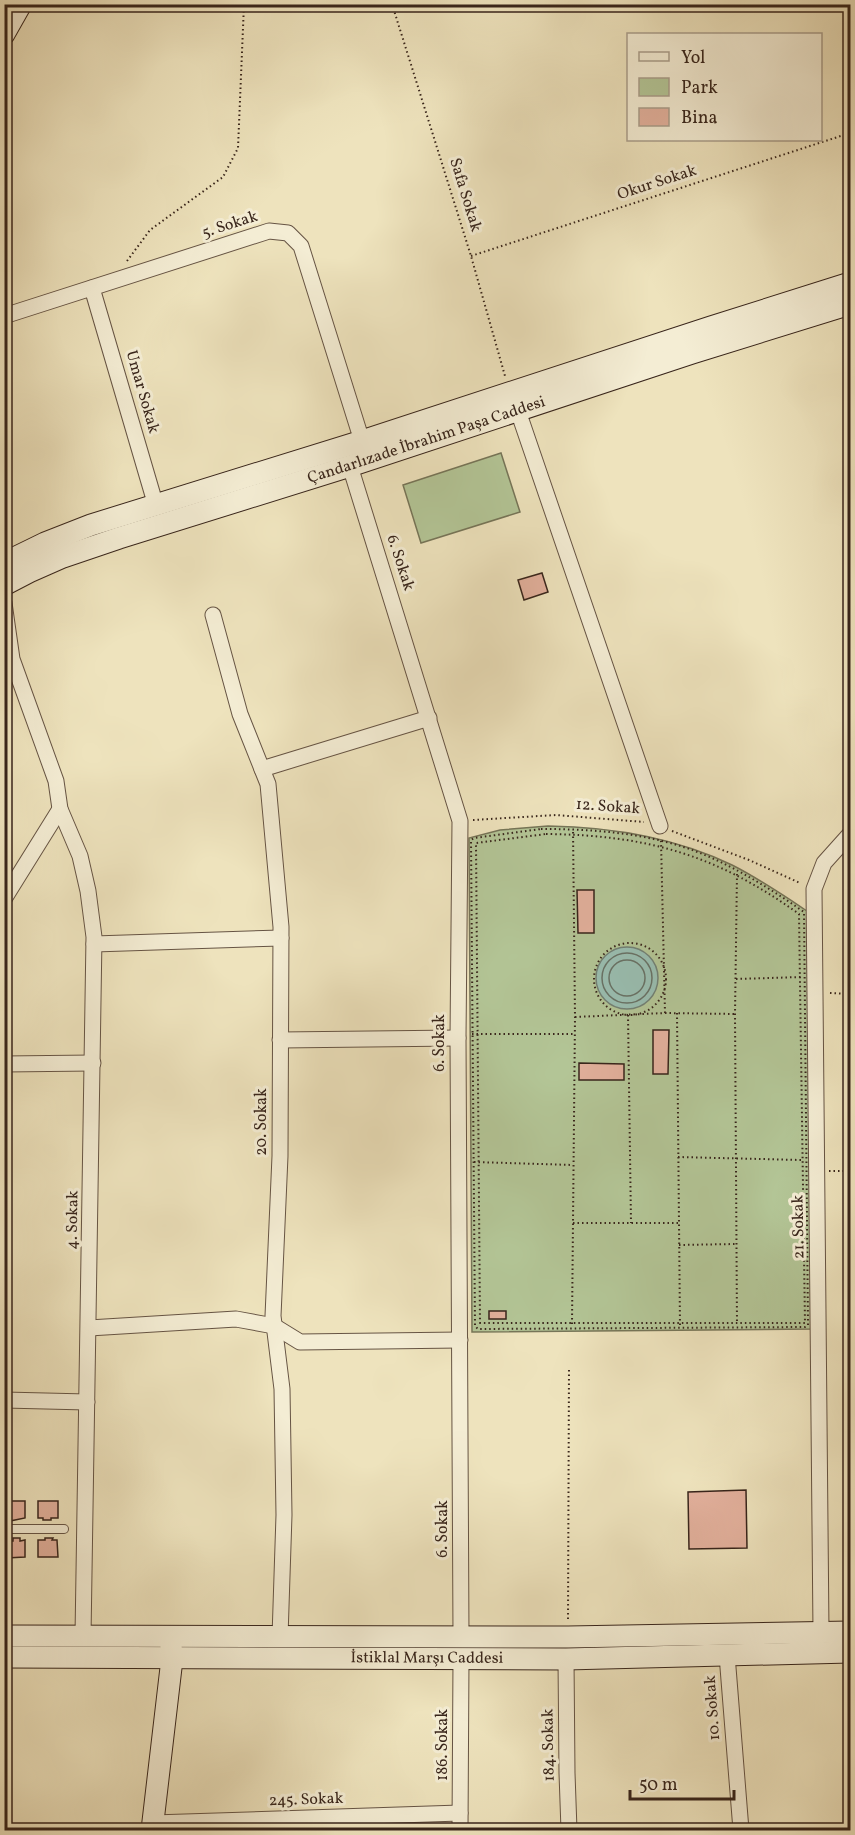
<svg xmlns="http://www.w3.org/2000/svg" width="855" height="1835" font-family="Vollkorn,serif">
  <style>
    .green { fill: #b3c596; stroke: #767558; stroke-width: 1.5 }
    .water { fill: #99beb1; stroke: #728175; stroke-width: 1.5 }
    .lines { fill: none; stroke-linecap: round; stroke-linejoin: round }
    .shore { stroke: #687266; stroke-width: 1.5 }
    .building { fill: #e2b09c; stroke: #38251b; stroke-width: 1.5 }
    .lane-casing { stroke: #665444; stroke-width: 10 }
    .street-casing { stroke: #665444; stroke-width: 17 }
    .secondary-casing { stroke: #38251b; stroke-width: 23 }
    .path { stroke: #38251b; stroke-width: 2; stroke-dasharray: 1.5 3; stroke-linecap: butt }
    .lane { stroke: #f4edd4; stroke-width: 8 }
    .street { stroke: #f4edd4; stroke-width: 15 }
    .secondary { stroke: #f4edd4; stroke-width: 21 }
    .labels { text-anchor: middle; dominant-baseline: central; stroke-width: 6; stroke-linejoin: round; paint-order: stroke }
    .street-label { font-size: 16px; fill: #38251b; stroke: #f4edd4 }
  </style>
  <rect width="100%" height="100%" fill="#eee3bd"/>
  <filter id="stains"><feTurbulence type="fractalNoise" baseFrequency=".00333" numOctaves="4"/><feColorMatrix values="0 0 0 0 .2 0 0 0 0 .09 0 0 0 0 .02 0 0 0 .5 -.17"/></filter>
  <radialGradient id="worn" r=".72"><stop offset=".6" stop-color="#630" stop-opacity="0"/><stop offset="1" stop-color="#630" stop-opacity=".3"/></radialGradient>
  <!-- green -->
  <g class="green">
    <path d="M501 453 520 512 421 543 403 485Z"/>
    <path d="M548 826C612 827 674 837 732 865 758 878 783 895 807 911L812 1329 472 1332 469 838 500 830Z"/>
  </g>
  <!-- water -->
  <circle class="water" cx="627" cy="978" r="31"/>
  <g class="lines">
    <!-- shore -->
    <g class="shore">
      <circle cx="627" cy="978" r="25"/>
      <circle cx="627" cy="978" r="18"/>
    </g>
  </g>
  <!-- building -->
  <g class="building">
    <path d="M542 573 548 592 524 600 518 580Z"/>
    <path d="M577 890H594V933H578Z"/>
    <path d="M653 1030H669L668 1074H653Z"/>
    <path d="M579 1063 624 1064V1080H579Z"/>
    <rect x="489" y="1311" width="17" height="8"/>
    <path d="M746 1490 747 1548 689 1549 688 1492Z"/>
    <path d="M5 1501H25V1518L10 1521V1518H5Z"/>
    <path d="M38 1501H58V1518H51V1520H43V1518H38Z"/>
    <path d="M13 1538H20V1541L25 1540V1557L6 1558 5 1541H13Z"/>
    <path d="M45 1538H53L52 1540H57L58 1557H38V1540H45Z"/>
  </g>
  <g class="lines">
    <defs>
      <path id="lane" d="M4 1529H64"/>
      <g id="street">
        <path d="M92 288 156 506"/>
        <path d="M4 316 269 231 288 233 301 246 362 441"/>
        <path d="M518 411 660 826"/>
        <path d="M350 466 460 821 458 1038 461 1636"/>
        <path d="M4 603 12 659 56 781 60 809 80 856 88 891 94 937 83 1636"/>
        <path d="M213 615 240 714 268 784 281 927 280 1156 273 1316 282 1389 284 1515 280 1637"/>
        <path d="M262 769 429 718"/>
        <path d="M4 899 60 809"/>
        <path d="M94 944 281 938"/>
        <path d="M280 1040 458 1038"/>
        <path d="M4 1064 93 1063"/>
        <path d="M89 1328 236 1319 274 1326 300 1342 460 1340"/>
        <path d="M4 1400 87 1402"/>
        <path d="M821 1632 814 889 824 863 850 834"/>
        <path d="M727 1655 741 1830"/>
        <path d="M566 1659 567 1773 569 1830"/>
        <path d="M153 1823 460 1813"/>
        <path d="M460 1830 461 1659"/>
      </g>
      <g id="secondary">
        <path d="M4 34 21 4"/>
        <path d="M4 563 45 543 91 525 362 441 711 327 850 283"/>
        <path id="s1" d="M4 585 29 572 63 557 119 538 350 466 692 353 850 304"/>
        <path d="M4 1636 568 1637 850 1632"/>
        <path id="s2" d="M4 1657 566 1659 850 1652"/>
        <path d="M152 1830 172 1659 171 1646"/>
      </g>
    </defs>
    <!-- lane casing -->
    <use href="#lane" class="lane-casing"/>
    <!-- street casing -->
    <use href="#street" class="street-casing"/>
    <!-- secondary casing -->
    <use href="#secondary" class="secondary-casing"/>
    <!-- path -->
    <g class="path">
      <path d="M392 4 471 256 505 376"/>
      <path d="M471 256 850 133"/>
      <path d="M127 261 150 230 223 177 238 148 244 4"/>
      <path d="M473 820 556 815 644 822"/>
      <path d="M541 829C594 829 650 833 700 853 737 868 771 889 804 912L808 1325 805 1327 478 1329 475 1326 471 840 474 838Z"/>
      <path d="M672 831 749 860 800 883"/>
      <path d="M546 834C647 835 717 855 799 914L805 1323H480L476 843Z"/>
      <path d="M737 874 735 1014 737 1324"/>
      <circle cx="630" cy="979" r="36"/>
      <path d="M736 979 802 977"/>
      <path d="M830 993 850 994"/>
      <path d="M665 1013 734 1014"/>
      <path d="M677 1013 680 1327"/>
      <path d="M628 1015 631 1223"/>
      <path d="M575 1017 665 1013 661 841"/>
      <path d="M472 1034H575"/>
      <path d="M678 1157 801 1160"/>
      <path d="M474 1162 573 1165"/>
      <path d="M829 1171H850"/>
      <path d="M573 1223H678"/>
      <path d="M679 1245 736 1244"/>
      <path d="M572 1324 575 1017 573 829"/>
      <path d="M568 1619 569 1368"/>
    </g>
    <!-- lane -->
    <use href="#lane" class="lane"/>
    <!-- street -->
    <use href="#street" class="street"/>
    <!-- secondary -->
    <use href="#secondary" class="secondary"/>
  </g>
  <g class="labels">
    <!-- street labels -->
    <g class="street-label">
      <text transform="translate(657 183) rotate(-18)">Okur Sokak</text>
      <text transform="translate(465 195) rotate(73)">Safa Sokak</text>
      <text transform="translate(230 225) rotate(-18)">5. Sokak</text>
      <text transform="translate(142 392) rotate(74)">Umar Sokak</text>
      <text stroke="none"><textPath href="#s1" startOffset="447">Çandarlızade İbrahim Paşa Caddesi</textPath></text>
      <text transform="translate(400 563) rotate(72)">6. Sokak</text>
      <text transform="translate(608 807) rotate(4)">12. Sokak</text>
      <text transform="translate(440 1043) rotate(-90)">6. Sokak</text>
      <text transform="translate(262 1122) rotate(-90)">20. Sokak</text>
      <text transform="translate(73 1220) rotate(-89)">4. Sokak</text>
      <text transform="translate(799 1227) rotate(-91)">21. Sokak</text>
      <text transform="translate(443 1529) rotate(-90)">6. Sokak</text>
      <text stroke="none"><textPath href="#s2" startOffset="423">İstiklal Marşı Caddesi</textPath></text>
      <text transform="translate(713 1708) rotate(-94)">10. Sokak</text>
      <text transform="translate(443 1745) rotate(-90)">186. Sokak</text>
      <text transform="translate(549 1745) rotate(-91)">184. Sokak</text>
      <text transform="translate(306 1800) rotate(-2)">245. Sokak</text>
    </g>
  </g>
  <!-- margin -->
  <rect width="855" height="1835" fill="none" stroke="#eee3bd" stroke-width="24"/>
  <rect x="6" y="6" width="843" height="1823" fill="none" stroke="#38251b" stroke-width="3"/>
  <rect x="12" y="12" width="831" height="1811" fill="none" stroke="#38251b" stroke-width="1.5"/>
  <!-- legend -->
  <rect x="627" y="33" width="195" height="108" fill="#f4edd4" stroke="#a99d8a" stroke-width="1.5"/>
  <rect x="639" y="52" width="30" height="9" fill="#f4edd4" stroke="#a99d8a" stroke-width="1.5"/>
  <text x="681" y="63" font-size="18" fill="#38251b">Yol</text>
  <rect x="639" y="78" width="30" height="18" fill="#b3c596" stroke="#a99d8a" stroke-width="1.5"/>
  <text x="681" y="93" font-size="18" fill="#38251b">Park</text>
  <rect x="639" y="108" width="30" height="18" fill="#e2b09c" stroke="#a99d8a" stroke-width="1.5"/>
  <text x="681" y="123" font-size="18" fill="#38251b">Bina</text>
  <!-- scale -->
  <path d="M630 1790v9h104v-9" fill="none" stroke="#38251b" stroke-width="3"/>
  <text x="639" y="1790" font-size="18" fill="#38251b" stroke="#f4edd4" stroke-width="4.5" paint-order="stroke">50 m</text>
  <rect width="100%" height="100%" filter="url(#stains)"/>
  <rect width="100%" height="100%" fill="url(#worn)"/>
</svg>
